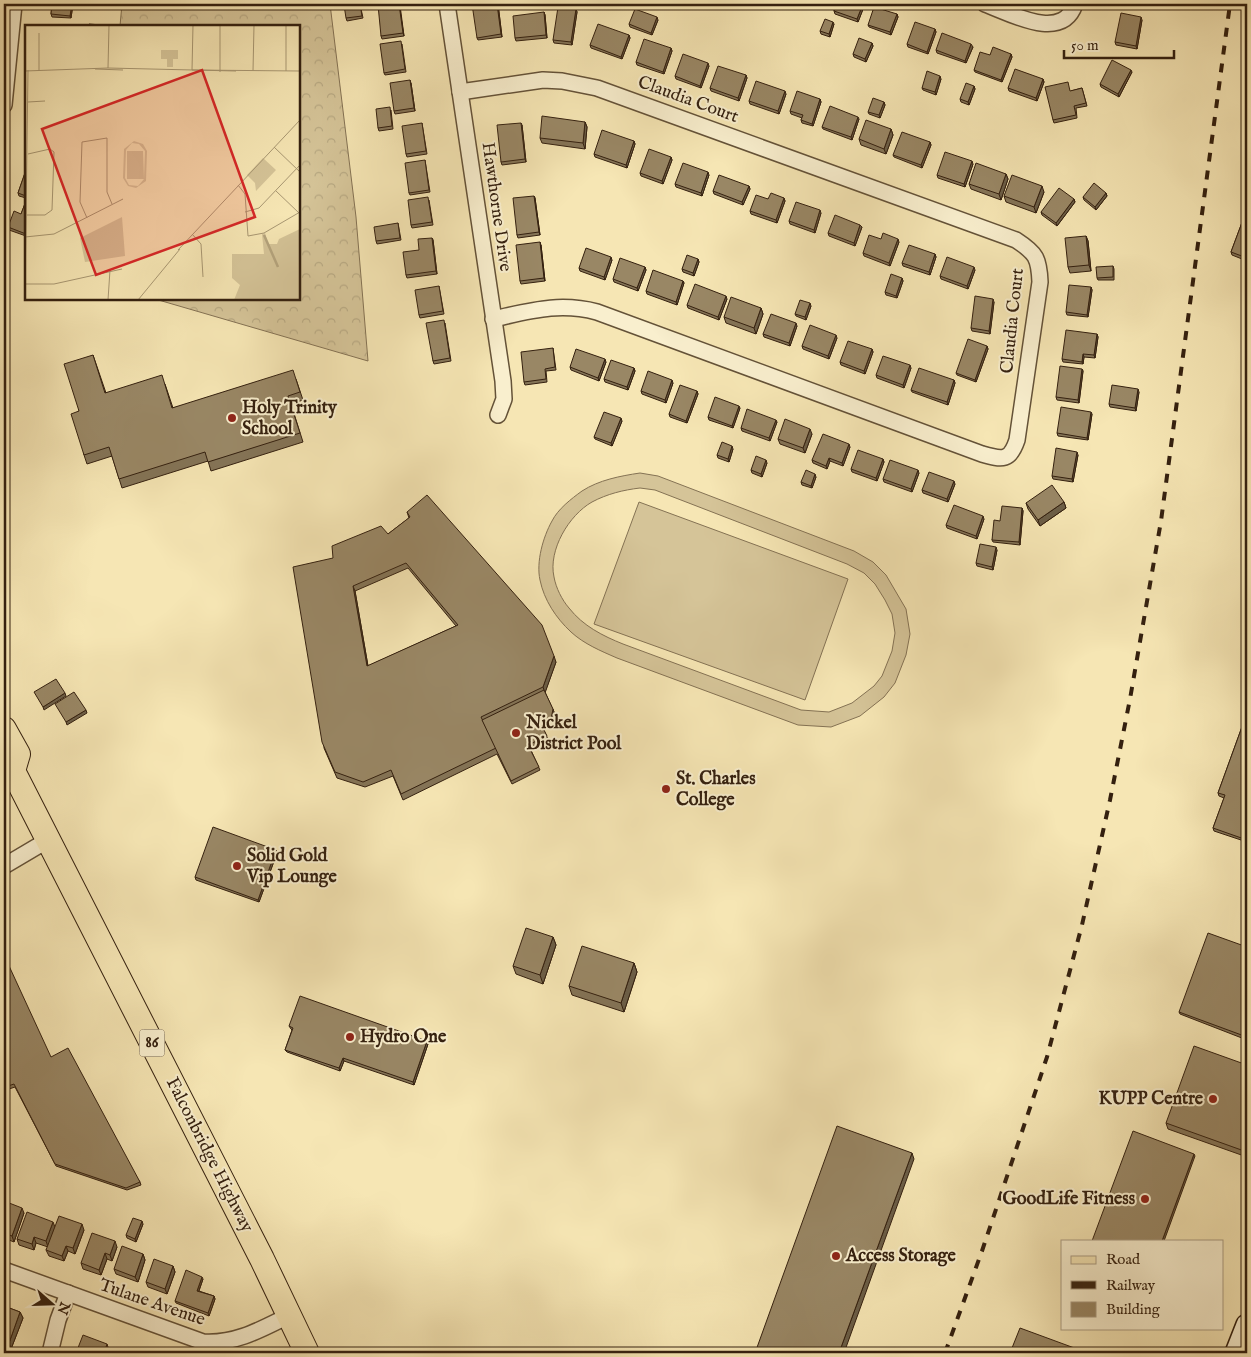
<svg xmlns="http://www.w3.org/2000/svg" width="1251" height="1357" font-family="'IM FELL English',serif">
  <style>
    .grass { fill: #d5c498; stroke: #847254; fill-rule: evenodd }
    .forest { fill: url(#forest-crowns); stroke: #847254 }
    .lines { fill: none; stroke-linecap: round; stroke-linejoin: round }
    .minor-casing { stroke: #645238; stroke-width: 18 }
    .secondary-casing { stroke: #34200f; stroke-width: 24 }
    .primary-casing { stroke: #34200f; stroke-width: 26 }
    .minor { stroke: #f9efce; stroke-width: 15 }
    .secondary { stroke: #f9efce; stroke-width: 21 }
    .primary { stroke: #f6e6b4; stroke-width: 24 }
    .rail { stroke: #34200f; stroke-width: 4; stroke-dasharray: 9 9; stroke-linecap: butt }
    .wall { fill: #847457; stroke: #34200f; fill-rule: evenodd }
    .shaded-wall { fill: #6b5e47; stroke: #34200f }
    .building { fill: #998765; stroke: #34200f; fill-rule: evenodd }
    .poi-dot { fill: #8f2418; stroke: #f9efce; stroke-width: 2 }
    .labels { text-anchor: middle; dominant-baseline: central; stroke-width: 4; stroke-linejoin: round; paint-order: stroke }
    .shield { fill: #f9efce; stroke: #6f5e48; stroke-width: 1 }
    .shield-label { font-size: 16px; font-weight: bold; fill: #34200f }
    .street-label { font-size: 18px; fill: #34200f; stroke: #f9efce }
    .poi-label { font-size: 18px; font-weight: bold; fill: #34200f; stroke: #f9efce; text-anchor: start }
    .inset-river { fill: none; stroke: #b4a37c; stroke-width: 2.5 }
    .inset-road { fill: none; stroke: #a89772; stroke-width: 1 }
    .view { fill: #d62828; fill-opacity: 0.15; stroke: #d62828; stroke-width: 2.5 }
    .inset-edge { fill: none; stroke: #34200f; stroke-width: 2.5 }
  </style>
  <defs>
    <pattern id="forest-crowns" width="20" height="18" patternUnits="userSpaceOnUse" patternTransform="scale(1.25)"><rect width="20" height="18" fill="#d5c498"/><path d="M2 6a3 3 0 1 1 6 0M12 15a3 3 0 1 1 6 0" fill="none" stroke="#b7a882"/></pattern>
  </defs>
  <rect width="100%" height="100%" fill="#f6e6b4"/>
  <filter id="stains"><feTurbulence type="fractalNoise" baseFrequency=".004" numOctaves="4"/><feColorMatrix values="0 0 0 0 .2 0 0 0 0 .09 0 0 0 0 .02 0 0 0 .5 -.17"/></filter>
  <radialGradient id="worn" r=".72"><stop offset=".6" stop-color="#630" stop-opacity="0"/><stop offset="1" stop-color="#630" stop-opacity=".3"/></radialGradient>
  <!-- grass -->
  <g class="grass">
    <path d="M640 473 658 476 854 551 873 562 886 575 906 609 910 634 906 655 895 683 884 697 860 716 831 727 798 725 617 658C601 651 584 644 571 632 556 618 544 600 540 580 536 562 543 537 552 521 558 509 571 499 582 491 599 480 620 476 640 473ZM640 488 655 490 847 564 864 573 875 584 885 600 892 614 895 633 892 651 882 676 874 686 852 703 829 712 801 710 623 644C603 636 583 626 569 608 562 600 556 588 554 577 548 550 569 515 592 502 607 494 623 490 640 488Z"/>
    <path d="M639 502 848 579 805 700 594 624Z"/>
  </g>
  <!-- forest -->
  <path class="forest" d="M122 4H330L356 217 368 361 155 299H299V26H120Z"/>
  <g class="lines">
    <defs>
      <g id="minor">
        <path d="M447 4 503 381 504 399 498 415"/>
        <path d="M985 4C1010 13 1062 43 1075 4"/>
        <path d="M460 92 543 80 562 81 597 88 1016 240C1036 253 1039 258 1040 282L1017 440C1010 461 1003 460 982 454L597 312C559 302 530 311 493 319"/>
        <path d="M4 105 14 4"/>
        <path d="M4 866 48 840"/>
        <path d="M4 1270 203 1342C235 1344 260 1330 288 1316"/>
        <path d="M50 1353 58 1320 68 1293"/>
      </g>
      <path id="secondary" d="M1236 1353 1247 1325"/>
      <g id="primary">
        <path d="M4 729 18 754 13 771"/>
        <path d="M4 768 13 771 262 1259 307 1353"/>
      </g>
    </defs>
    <!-- minor casing -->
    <use href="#minor" class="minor-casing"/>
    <!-- secondary casing -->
    <use href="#secondary" class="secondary-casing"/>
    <!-- primary casing -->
    <use href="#primary" class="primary-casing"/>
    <!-- minor -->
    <use href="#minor" class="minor"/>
    <!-- secondary -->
    <use href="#secondary" class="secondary"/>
    <!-- primary -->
    <use href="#primary" class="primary"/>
    <!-- rail -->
    <path class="rail" d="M945 1353 982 1251 1047 1057 1082 925 1110 800 1130 699 1161 521 1230 4"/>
  </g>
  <!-- wall -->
  <g class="wall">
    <path d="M52 4H73L71 18 52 17 51 14Z"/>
    <path d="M360 4 363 18 347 21 346 18Z"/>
    <path d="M399 4 404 36 382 39 381 36Z"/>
    <path d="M498 4 502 37 478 40 477 38Z"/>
    <path d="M836 4H865L858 22 835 14 834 11Z"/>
    <path d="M1142 4V8H1120L1119 5Z"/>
    <path d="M576 9 577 12 572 45 554 43 553 40Z"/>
    <path d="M544 12 545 15 547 38 516 41 515 38Z"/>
    <path d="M897 14 898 17 891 35 869 27 868 25Z"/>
    <path d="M658 20 652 35 630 27 629 24Z"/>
    <path d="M1142 20 1137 49 1116 45 1115 42Z"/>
    <path d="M834 24 830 37 821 34 820 31Z"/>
    <path d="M935 29 936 32 928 54 908 47 907 44Z"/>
    <path d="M629 35 630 38 622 59 591 48 590 45Z"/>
    <path d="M872 43 873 46 866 62 854 57 853 54Z"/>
    <path d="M402 44 406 72 385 75 384 73Z"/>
    <path d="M973 47 966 63 937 53 936 50Z"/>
    <path d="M671 48 672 51 664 74 637 65 636 62Z"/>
    <path d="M1011 54 1012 57 1002 82 975 72 974 70 990 55Z"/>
    <path d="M709 66 701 88 676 79 675 76Z"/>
    <path d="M1132 72 1119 97 1101 87 1100 84Z"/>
    <path d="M746 75 747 78 739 101 711 91 710 88Z"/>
    <path d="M941 79 936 95 923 90 922 88Z"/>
    <path d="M1043 79 1044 82 1037 101 1009 91 1008 88Z"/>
    <path d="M411 83 415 111 395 114 394 111Z"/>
    <path d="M974 86 975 89 969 105 961 102 960 99Z"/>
    <path d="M1082 88 1087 106 1076 108 1077 118 1054 123 1053 120 1071 91Z"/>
    <path d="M786 94 779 114 750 104 749 101Z"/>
    <path d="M820 99 821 102 813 126 802 123 801 120 802 118 791 114 790 111Z"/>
    <path d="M884 102 885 105 880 118 869 114 868 112Z"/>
    <path d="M391 110 393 129 379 131 378 128Z"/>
    <path d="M859 119 852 140 823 129 822 127Z"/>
    <path d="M585 122 587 127 585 149 542 143 540 138Z"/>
    <path d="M422 123 427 154 407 157 406 154Z"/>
    <path d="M522 125 526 162 502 165 501 162Z"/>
    <path d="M891 129 893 135 886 154 861 145 859 139Z"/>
    <path d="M634 141 635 144 627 168 595 157 594 154Z"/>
    <path d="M930 142 931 145 922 168 894 157 893 155Z"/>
    <path d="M671 157 672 160 663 184 641 176 640 173Z"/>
    <path d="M425 160 430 192 410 195 409 193Z"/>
    <path d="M973 164 965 187 938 178 937 175Z"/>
    <path d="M26 170V198L19 196 18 193Z"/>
    <path d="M1006 174 1008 179 1001 200 971 189 969 184Z"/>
    <path d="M709 175 702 196 676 187 675 184Z"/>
    <path d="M749 186 750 189 743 205 714 194 713 191Z"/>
    <path d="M1044 192 1036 213 1006 202 1004 196Z"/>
    <path d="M1106 193 1107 196 1096 210 1084 200 1083 197Z"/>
    <path d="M534 196 535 198 540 235 518 238 517 235Z"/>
    <path d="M784 198 785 201 777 223 751 214 750 211 768 199Z"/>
    <path d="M1074 199 1075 202 1057 226 1042 215 1041 212Z"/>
    <path d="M429 200 433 225 412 228 411 225Z"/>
    <path d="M26 201V236L9 230 8 227 21 214Z"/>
    <path d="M1247 209V261L1232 255 1231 252Z"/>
    <path d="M821 213 815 233 790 224 789 221Z"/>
    <path d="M398 223 401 240 377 244 376 241Z"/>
    <path d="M860 225 862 227 855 246 829 236 828 233Z"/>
    <path d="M1086 236 1088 241 1091 271 1070 273 1068 267Z"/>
    <path d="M432 238 433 240 437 274 407 278 406 275 419 250Z"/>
    <path d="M881 239 899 242 890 266 864 256 863 253Z"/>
    <path d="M541 245 545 281 521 284 520 281Z"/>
    <path d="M935 254 936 257 930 275 903 266 902 263Z"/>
    <path d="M698 259 699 262 694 276 683 272 682 269Z"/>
    <path d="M612 260 605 280 580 271 579 268Z"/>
    <path d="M1113 266 1114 269V280H1098L1097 278Z"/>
    <path d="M645 267 646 270 638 291 614 282 613 279Z"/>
    <path d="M975 270 968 289 941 279 940 276Z"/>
    <path d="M902 278 903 281 897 298 886 295 885 292Z"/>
    <path d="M683 281 684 283 677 305 647 294 646 291Z"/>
    <path d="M439 286 444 314 420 318 419 315Z"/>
    <path d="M1091 287 1092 290 1088 317 1067 315 1066 312Z"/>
    <path d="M727 299 719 320 688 308 687 305Z"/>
    <path d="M994 302 990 334 972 331 971 328Z"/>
    <path d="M811 306 806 320 796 316 795 314Z"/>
    <path d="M761 308 763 314 756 334 726 323 724 317Z"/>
    <path d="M445 323 451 361 434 364 433 361Z"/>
    <path d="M797 326 790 346 764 337 763 334Z"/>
    <path d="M1097 334 1098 337 1095 358 1084 357 1083 364 1063 362 1062 359Z"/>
    <path d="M837 338 829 359 803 349 802 346Z"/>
    <path d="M987 346 988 349 976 382 957 375 956 373Z"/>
    <path d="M553 348 556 370 546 371 547 382 525 385 524 382Z"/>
    <path d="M872 349 873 352 865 374 841 365 840 362Z"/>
    <path d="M93 355 106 393 165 384 173 408 296 379 303 400 291 404 303 442 211 471 208 461 122 488 112 456 87 464 84 455 79 411Z"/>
    <path d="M606 362 599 381 571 370 570 367Z"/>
    <path d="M634 368 635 371 628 390 605 382 604 379Z"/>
    <path d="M911 368 904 388 877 378 876 375Z"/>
    <path d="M1082 369 1083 371 1079 403 1057 400 1056 397Z"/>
    <path d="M954 380 955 383 948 405 912 392 911 390Z"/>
    <path d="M673 383 666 403 642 394 641 391Z"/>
    <path d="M697 391 698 394 687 423 670 417 669 414Z"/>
    <path d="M1139 392 1136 411 1110 407 1109 404Z"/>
    <path d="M740 408 733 428 709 420 708 417Z"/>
    <path d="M1092 414 1088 440 1058 436 1057 433Z"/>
    <path d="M622 421 612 446 595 439 594 437Z"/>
    <path d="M777 422 770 441 742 431 741 428Z"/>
    <path d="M812 434 805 453 780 444 778 439Z"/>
    <path d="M850 447 843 466 830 461 827 469 813 463 812 460Z"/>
    <path d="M733 449 729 462 718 458 717 455Z"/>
    <path d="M1078 455 1073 482 1053 479 1052 476Z"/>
    <path d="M883 459 884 462 877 481 852 472 851 469Z"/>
    <path d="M767 463 762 477 752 473 751 470Z"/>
    <path d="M919 473 912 492 884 482 883 479Z"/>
    <path d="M816 477 812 488 802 485 801 482Z"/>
    <path d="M955 484 948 502 923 493 922 490Z"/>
    <path d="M1064 502 1066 508 1040 526 1028 509 1026 503Z"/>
    <path d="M1022 508 1023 511 1020 545 993 542 992 540 1000 521Z"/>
    <path d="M407 512 556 662 545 692 554 712 552 722 542 726 548 739 530 748 540 770 512 784 497 754 403 800 393 776 365 787 337 778 324 748 333 558 388 534 409 518ZM408 568 456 626 368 666 355 591Z"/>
    <path d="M984 519 977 539 947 528 946 525Z"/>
    <path d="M997 550 993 570 977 566 976 563Z"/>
    <path d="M1247 713V842L1214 831 1213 828 1224 798 1219 796 1218 793Z"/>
    <path d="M276 850 277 853 259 902 196 880 195 877Z"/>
    <path d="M553 937 556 945 543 984 516 974 513 966Z"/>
    <path d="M1247 947V1040L1180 1014 1179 1012Z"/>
    <path d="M634 963 637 972 624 1012 572 995 569 986Z"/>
    <path d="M289 1026 428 1044 414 1085 344 1061 340 1071 287 1052 285 1050 292 1030 291 1029Z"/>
    <path d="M51 1057 140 1182 141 1185 127 1190 56 1166 15 1087 9 1089 4 1078Z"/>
    <path d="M1247 1065V1157L1168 1129 1166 1123Z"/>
    <path d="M4 1201 24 1213 14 1242 4 1238Z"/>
    <path d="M143 1224 136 1242 127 1238 126 1235Z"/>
    <path d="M55 1227 84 1230 75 1254 68 1251 64 1261 49 1256 46 1250 48 1247 36 1243 34 1250 19 1245 17 1239Z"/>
    <path d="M117 1247 112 1261 107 1259 101 1275 83 1269 81 1263Z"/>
    <path d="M143 1254 145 1260 138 1282 116 1274 114 1269Z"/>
    <path d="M173 1266 175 1272 167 1294 148 1287 146 1282Z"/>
    <path d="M203 1279 199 1291 214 1296 215 1299 209 1316 176 1303 175 1301Z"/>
    <path d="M4 1306 20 1312 23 1318 11 1349 4 1346Z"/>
  </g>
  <!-- shaded-wall -->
  <g class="shaded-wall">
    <path d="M72 4H73L71 18 70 16Z"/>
    <path d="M399 4 400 5 404 36 403 33Z"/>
    <path d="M497 4H498L502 37 501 34Z"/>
    <path d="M863 4H865L858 22 857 19Z"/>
    <path d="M576 9 577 12 572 45 571 42Z"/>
    <path d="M544 12 545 15 547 38 546 35Z"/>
    <path d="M897 14 898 17 891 35 890 32Z"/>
    <path d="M657 17 658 20 652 35 651 33Z"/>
    <path d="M1141 17 1142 20 1137 49 1136 46Z"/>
    <path d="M833 22 834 24 830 37 829 34Z"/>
    <path d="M935 29 936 32 928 54 927 52Z"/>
    <path d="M629 35 630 38 622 59 621 57Z"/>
    <path d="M872 43 873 46 866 62 865 59Z"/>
    <path d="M971 44 973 47 966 63 965 61Z"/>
    <path d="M671 48 672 51 664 74 663 72Z"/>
    <path d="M1011 54 1012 57 1002 82 1001 80Z"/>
    <path d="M708 63 709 66 701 88 700 86Z"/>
    <path d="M1131 70 1132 72 1119 97 1118 94Z"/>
    <path d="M746 75 747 78 739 101 738 98Z"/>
    <path d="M940 76 941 79 936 95 935 92Z"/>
    <path d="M1043 79 1044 82 1037 101 1036 98Z"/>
    <path d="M410 80 411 83 415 111 414 108Z"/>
    <path d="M974 86 975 89 969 105 968 102Z"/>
    <path d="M785 91 786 94 779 114 778 111Z"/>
    <path d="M820 99 821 102 813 126 812 124Z"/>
    <path d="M884 102 885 105 880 118 879 115Z"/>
    <path d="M858 117 859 119 852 140 851 137Z"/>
    <path d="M585 122 587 127 585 149 583 143Z"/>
    <path d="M521 123 522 125 526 162 525 159Z"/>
    <path d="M891 129 893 135 886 154 884 149Z"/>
    <path d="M634 141 635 144 627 168 626 165Z"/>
    <path d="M930 142 931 145 922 168 921 165Z"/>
    <path d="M671 157 672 160 663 184 662 181Z"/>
    <path d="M972 161 973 164 965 187 964 184Z"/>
    <path d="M708 172 709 175 702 196 701 193Z"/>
    <path d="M1006 174 1008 179 1001 200 999 194Z"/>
    <path d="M749 186 750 189 743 205 742 202Z"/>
    <path d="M1042 186 1044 192 1036 213 1034 207Z"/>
    <path d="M1106 193 1107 196 1096 210 1095 207Z"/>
    <path d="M534 196 535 198 540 235 539 232Z"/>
    <path d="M784 198 785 201 777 223 776 220Z"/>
    <path d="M1074 199 1075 202 1057 226 1056 223Z"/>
    <path d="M820 210 821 213 815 233 814 230Z"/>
    <path d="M860 225 862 227 855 246 854 243Z"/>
    <path d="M1086 236 1088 241 1091 271 1089 265Z"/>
    <path d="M432 238 433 240 437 274 436 271Z"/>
    <path d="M898 239 899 242 890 266 889 263Z"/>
    <path d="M540 242 541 245 545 281 544 278Z"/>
    <path d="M935 254 936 257 930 275 929 272Z"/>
    <path d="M611 257 612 260 605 280 604 277Z"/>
    <path d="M698 259 699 262 694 276 693 273Z"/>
    <path d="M645 267 646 270 638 291 637 288Z"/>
    <path d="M974 267 975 270 968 289 967 286Z"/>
    <path d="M902 278 903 281 897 298 896 296Z"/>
    <path d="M683 281 684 283 677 305 676 302Z"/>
    <path d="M1091 287 1092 290 1088 317 1087 315Z"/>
    <path d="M726 296 727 299 719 320 718 317Z"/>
    <path d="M993 299 994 302 990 334 989 331Z"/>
    <path d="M810 303 811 306 806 320 805 317Z"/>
    <path d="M761 308 763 314 756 334 754 328Z"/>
    <path d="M796 323 797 326 790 346 789 343Z"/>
    <path d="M1097 334 1098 337 1095 358 1094 355Z"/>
    <path d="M836 335 837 338 829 359 828 356Z"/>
    <path d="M987 346 988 349 976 382 975 380Z"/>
    <path d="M872 349 873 352 865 374 864 371Z"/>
    <path d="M1083 354 1084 357 1083 364 1082 362Z"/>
    <path d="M605 359 606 362 599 381 598 378Z"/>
    <path d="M910 365 911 368 904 388 903 385Z"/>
    <path d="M634 368 635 371 628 390 627 387Z"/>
    <path d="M1082 369 1083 371 1079 403 1078 400Z"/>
    <path d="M672 380 673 383 666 403 665 400Z"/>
    <path d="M954 380 955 383 948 405 947 402Z"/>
    <path d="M1138 389 1139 392 1136 411 1135 408Z"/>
    <path d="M697 391 698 394 687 423 686 421Z"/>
    <path d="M739 406 740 408 733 428 732 426Z"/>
    <path d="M1091 412 1092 414 1088 440 1087 438Z"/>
    <path d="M621 418 622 421 612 446 611 443Z"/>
    <path d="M776 420 777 422 770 441 769 438Z"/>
    <path d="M810 429 812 434 805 453 803 448Z"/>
    <path d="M849 444 850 447 843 466 842 463Z"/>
    <path d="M732 446 733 449 729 462 728 459Z"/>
    <path d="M1077 452 1078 455 1073 482 1072 479Z"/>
    <path d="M829 458 830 461 827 469 826 466Z"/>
    <path d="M883 459 884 462 877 481 876 478Z"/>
    <path d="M766 460 767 463 762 477 761 474Z"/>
    <path d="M918 470 919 473 912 492 911 489Z"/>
    <path d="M815 474 816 477 812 488 811 486Z"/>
    <path d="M954 481 955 484 948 502 947 499Z"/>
    <path d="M1064 502 1066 508 1040 526 1038 520Z"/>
    <path d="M1022 508 1023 511 1020 545 1019 542Z"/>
    <path d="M983 516 984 519 977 539 976 536Z"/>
    <path d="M996 547 997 550 993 570 992 567Z"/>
    <path d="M353 586 355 591 369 672 367 666Z"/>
    <path d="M554 656 556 662 545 693 543 687Z"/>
    <path d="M65 693 66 696 44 710 43 707Z"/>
    <path d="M553 709 554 712 552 722 551 719Z"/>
    <path d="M86 710 87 713 67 725 66 722Z"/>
    <path d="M276 850 277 853 259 902 258 900Z"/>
    <path d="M553 937 556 945 543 984 540 975Z"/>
    <path d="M634 963 637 972 624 1012 621 1003Z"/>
    <path d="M427 1041 428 1044 414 1085 413 1082Z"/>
    <path d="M343 1058 344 1061 340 1071 339 1068Z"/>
    <path d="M912 1153 914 1159 844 1353H839Z"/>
    <path d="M1194 1154 1195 1156 1164 1241H1162Z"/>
    <path d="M22 1208 24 1213 14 1242 12 1236Z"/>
    <path d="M142 1221 143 1224 136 1242 135 1239Z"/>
    <path d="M53 1222 55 1227 48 1247 46 1241Z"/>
    <path d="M82 1224 84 1230 75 1254 73 1248Z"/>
    <path d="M34 1237 36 1243 34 1250 32 1244Z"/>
    <path d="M115 1241 117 1247 112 1261 110 1255Z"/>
    <path d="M66 1246 68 1251 64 1261 62 1256Z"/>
    <path d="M105 1253 107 1259 101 1275 99 1270Z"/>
    <path d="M143 1254 145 1260 138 1282 135 1277Z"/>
    <path d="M173 1266 175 1272 167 1294 165 1289Z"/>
    <path d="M202 1277 203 1279 198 1293 197 1291Z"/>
    <path d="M214 1296 215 1299 209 1316 208 1313Z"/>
    <path d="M20 1312 23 1318 11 1349 9 1343Z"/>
    <path d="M107 1344 109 1350 108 1353H104Z"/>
  </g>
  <!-- building -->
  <g class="building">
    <path d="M52 4H72L70 16 51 14Z"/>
    <path d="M351 4H360L362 16 346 18 344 5Z"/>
    <path d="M388 4H399L403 33 381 36 378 5Z"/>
    <path d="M472 4H497L501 34 477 38Z"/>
    <path d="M836 4H863L857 19 834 11Z"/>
    <rect x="1119" y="4" width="22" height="1"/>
    <path d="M558 7 576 9 571 42 553 40Z"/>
    <path d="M874 7 897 14 890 32 868 25Z"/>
    <path d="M635 9 657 17 651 33 629 24Z"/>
    <path d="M544 12 546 35 515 38 513 16Z"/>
    <path d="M1121 13 1141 17 1136 46 1115 42Z"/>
    <path d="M825 19 833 22 829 34 820 31Z"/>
    <path d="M915 22 935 29 927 52 907 44Z"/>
    <path d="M89 24 101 25V26H89Z"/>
    <path d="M598 24 629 35 621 57 590 45Z"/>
    <path d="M942 33 971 44 965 61 936 50Z"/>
    <path d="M859 38 872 43 865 59 853 54Z"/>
    <path d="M644 39 671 48 663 72 636 62Z"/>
    <path d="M401 41 405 69 384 73 380 44Z"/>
    <path d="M993 47 1011 54 1001 80 974 70 980 52 990 55Z"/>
    <path d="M683 54 708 63 700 86 675 76Z"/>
    <path d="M1112 60 1131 70 1118 94 1100 84Z"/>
    <path d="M718 66 746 75 738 98 710 88Z"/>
    <path d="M1015 69 1043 79 1036 98 1008 88Z"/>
    <path d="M927 71 940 76 935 92 922 88Z"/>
    <path d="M410 80 414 108 394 111 390 83Z"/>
    <path d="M756 81 785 91 778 111 749 101Z"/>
    <path d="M1068 82 1070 91 1082 88 1086 103 1074 106 1076 115 1053 120 1045 87Z"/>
    <path d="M966 83 974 86 968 102 960 99Z"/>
    <path d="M797 91 820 99 812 124 801 120 803 115 790 111Z"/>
    <path d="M873 98 884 102 879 115 868 112Z"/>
    <path d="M830 106 858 117 851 137 822 127Z"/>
    <path d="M390 107 392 126 378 128 376 109Z"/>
    <path d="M542 116 585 122 583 143 540 138Z"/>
    <path d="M866 120 891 129 884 149 859 139Z"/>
    <path d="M422 123 426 151 406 154 402 126Z"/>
    <path d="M521 123 525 159 501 162 497 125Z"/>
    <path d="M602 130 634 141 626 165 594 154Z"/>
    <path d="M902 132 930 142 921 165 893 155Z"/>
    <path d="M649 149 671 157 662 181 640 173Z"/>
    <path d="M945 152 972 161 964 184 937 175Z"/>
    <path d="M425 160 429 190 409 193 405 163Z"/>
    <path d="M683 163 708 172 701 193 675 184Z"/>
    <path d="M976 163 1006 174 999 194 969 184Z"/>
    <path d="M26 170V196L18 193Z"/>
    <path d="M719 175 749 186 742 202 713 191Z"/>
    <path d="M1012 175 1042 186 1034 207 1004 196Z"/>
    <path d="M1094 183 1106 193 1095 207 1083 197Z"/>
    <path d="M1059 188 1074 199 1056 223 1041 212Z"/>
    <path d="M771 193 784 198 776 220 750 211 756 195 768 199Z"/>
    <path d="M534 196 539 232 517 235 513 198Z"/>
    <path d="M428 197 432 222 411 225 408 200Z"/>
    <path d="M26 201V234L8 227 14 211 21 214Z"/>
    <path d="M796 202 820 210 814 230 789 221Z"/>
    <path d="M1247 209V258L1231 252Z"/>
    <path d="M835 215 860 225 854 243 828 233Z"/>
    <path d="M398 223 400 238 376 241 374 227Z"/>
    <path d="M883 233 898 239 889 263 863 253 869 235 881 239Z"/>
    <path d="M1086 236 1089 265 1068 267 1065 238Z"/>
    <path d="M432 238 436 271 406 275 403 252 419 250 418 239Z"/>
    <path d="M540 242 544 278 520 281 516 245Z"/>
    <path d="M909 245 935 254 929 272 902 263Z"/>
    <path d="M586 248 611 257 604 277 579 268Z"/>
    <path d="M687 255 698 259 693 273 682 269Z"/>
    <path d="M947 257 974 267 967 286 940 276Z"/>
    <path d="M620 258 645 267 637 288 613 279Z"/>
    <path d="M1113 266V277L1097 278 1096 267Z"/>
    <path d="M653 270 683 281 676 302 646 291Z"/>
    <path d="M891 274 902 278 896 296 885 292Z"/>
    <path d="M695 284 726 296 718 317 687 305Z"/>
    <path d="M1069 285 1091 287 1087 315 1066 312Z"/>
    <path d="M439 286 443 311 419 315 415 290Z"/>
    <path d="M975 296 993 299 989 331 971 328Z"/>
    <path d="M731 297 761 308 754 328 724 317Z"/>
    <path d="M800 300 810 303 805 317 795 314Z"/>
    <path d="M771 314 796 323 789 343 763 334Z"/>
    <path d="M444 320 450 358 433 361 426 323Z"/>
    <path d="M810 325 836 335 828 356 802 346Z"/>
    <path d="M1066 330 1097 334 1094 355 1083 354 1082 362 1062 359Z"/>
    <path d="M968 339 987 346 975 380 956 373Z"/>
    <path d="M848 341 872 349 864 371 840 362Z"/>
    <path d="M553 348 555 367 545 369 546 379 524 382 521 352Z"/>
    <path d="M576 349 605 359 598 378 570 367Z"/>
    <path d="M93 355 105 393 162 375 172 408 293 370 300 392 288 396 300 433 208 462 205 452 119 479 109 447 84 455 71 414 79 411 64 364Z"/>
    <path d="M883 356 910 365 903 385 876 375Z"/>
    <path d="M611 360 634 368 627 387 604 379Z"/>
    <path d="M1060 366 1082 369 1078 400 1056 397Z"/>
    <path d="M919 368 954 380 947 402 911 390Z"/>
    <path d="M648 371 672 380 665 400 641 391Z"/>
    <path d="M680 385 697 391 686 421 669 414Z"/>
    <path d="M1112 385 1138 389 1135 408 1109 404Z"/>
    <path d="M715 397 739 406 732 426 708 417Z"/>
    <path d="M1061 407 1091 412 1087 438 1057 433Z"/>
    <path d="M747 409 776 420 769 438 741 428Z"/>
    <path d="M604 412 621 418 611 443 594 437Z"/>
    <path d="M785 419 810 429 803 448 778 439Z"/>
    <path d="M823 434 849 444 842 463 829 458 826 466 812 460Z"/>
    <path d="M722 442 732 446 728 459 717 455Z"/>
    <path d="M1056 448 1077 452 1072 479 1052 476Z"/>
    <path d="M858 450 883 459 876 478 851 469Z"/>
    <path d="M756 456 766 460 761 474 751 470Z"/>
    <path d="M890 460 918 470 911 489 883 479Z"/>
    <path d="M806 470 815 474 811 486 801 482Z"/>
    <path d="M929 472 954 481 947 499 922 490Z"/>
    <path d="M1052 485 1064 502 1038 520 1026 503Z"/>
    <path d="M427 495 542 625 554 656 543 687 481 717 496 748 401 794 391 770 363 782 335 772 322 742 293 567 333 558 332 546 381 526 388 534 410 517 407 512ZM406 563 458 625 367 666 353 586Z"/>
    <path d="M954 505 983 516 976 536 946 525Z"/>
    <path d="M1002 506 1022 508 1019 542 992 540 994 520 1000 521Z"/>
    <path d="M980 544 996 547 992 567 976 563Z"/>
    <path d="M56 679 65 693 43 707 34 692Z"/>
    <path d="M544 690 553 709 551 719 541 724 547 736 528 745 539 767 511 781 482 720Z"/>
    <path d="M74 692 86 710 66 722 55 704Z"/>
    <path d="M1247 713V840L1213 828 1225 795 1218 793Z"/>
    <path d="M213 827 276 850 258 900 195 877Z"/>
    <path d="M526 928 553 937 540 975 513 966Z"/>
    <path d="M1208 933 1247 947V1037L1179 1012Z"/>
    <path d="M582 946 634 963 621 1003 569 986Z"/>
    <path d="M4 955 51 1057 68 1048 140 1182 126 1188 55 1164 14 1084 8 1086 4 1077Z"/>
    <path d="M300 996 427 1041 413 1082 343 1058 339 1068 285 1050 293 1028 289 1026Z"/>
    <path d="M1194 1046 1247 1065V1152L1166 1123Z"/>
    <path d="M837 1126 912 1153 839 1353H755Z"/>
    <path d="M1133 1131 1194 1154 1162 1241H1092Z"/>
    <path d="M4 1201 22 1208 12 1236 4 1233Z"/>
    <path d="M27 1212 53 1222 46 1241 34 1237 32 1244 17 1239Z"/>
    <path d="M59 1216 82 1224 73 1248 66 1246 62 1256 46 1250Z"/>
    <path d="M133 1218 142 1221 135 1239 126 1235Z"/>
    <path d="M92 1233 115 1241 110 1255 105 1253 99 1270 81 1263Z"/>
    <path d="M122 1246 143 1254 135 1277 114 1269Z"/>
    <path d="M154 1259 173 1266 165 1289 146 1282Z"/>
    <path d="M186 1270 202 1277 197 1291 214 1296 208 1313 175 1301Z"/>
    <path d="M4 1306 20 1312 9 1343 4 1341Z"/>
    <path d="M1020 1328 1088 1353H1010Z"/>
    <path d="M83 1335 107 1344 104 1353H76Z"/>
    <path d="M113 1350 121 1353H112Z"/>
  </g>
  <!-- markers -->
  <g class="poi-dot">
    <circle cx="232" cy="418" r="5"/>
    <circle cx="516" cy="733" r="5"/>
    <circle cx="666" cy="789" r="5"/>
    <circle cx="237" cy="866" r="5"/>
    <circle cx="350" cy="1037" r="5"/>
    <circle cx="1213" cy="1099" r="5"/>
    <circle cx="1145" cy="1199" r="5"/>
    <circle cx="836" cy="1256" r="5"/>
  </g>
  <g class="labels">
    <!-- shield labels -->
    <rect class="shield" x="139.5" y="1029.5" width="25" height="27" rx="4"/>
    <g class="shield-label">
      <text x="152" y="1043">86</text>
    </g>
    <!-- street labels -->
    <g class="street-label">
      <text transform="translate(688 100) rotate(20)">Claudia Court</text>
      <text transform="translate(496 207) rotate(82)">Hawthorne Drive</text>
      <text transform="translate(1013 321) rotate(-84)">Claudia Court</text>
      <text transform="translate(209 1155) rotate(63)">Falconbridge Highway</text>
      <text transform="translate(152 1303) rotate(19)">Tulane Avenue</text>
    </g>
    <!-- poi labels -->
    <g class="poi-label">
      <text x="242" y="408">Holy Trinity<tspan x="242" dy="21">School</tspan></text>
      <text x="526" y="723">Nickel<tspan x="526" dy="21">District Pool</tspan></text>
      <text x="676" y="779">St. Charles<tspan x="676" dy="21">College</tspan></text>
      <text x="247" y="856">Solid Gold<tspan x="247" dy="21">Vip Lounge</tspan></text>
      <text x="360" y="1037">Hydro One</text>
      <text x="1203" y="1099" text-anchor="end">KUPP Centre</text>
      <text x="1135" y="1199" text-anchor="end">GoodLife Fitness</text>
      <text x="846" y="1256">Access Storage</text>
    </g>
  </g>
  <!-- overview -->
  <g transform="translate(25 25)">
    <rect width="275" height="275" fill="#f6e6b4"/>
    <path d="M109 116 118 119 122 126 121 156 111 163 103 161 98 153 99 124ZM107 118 114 119 120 126 119 154 118 126H102V154H119L113 161 104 160 100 153 101 125ZM238 133 251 145 231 166 230 158 222 150Z" fill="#d5c498" fill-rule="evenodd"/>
    <path d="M97 192 100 231 60 237 55 213ZM275 204V275H209L215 260 207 253V229H239L237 209 240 208 243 219H252L254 214Z" fill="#d5c498"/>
    <path d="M136 25H153V34H148V42H142V34H136Z" fill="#d5c498"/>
    <path class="inset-river" d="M239 210 253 242"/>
    <path class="inset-road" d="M83 43 84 0M70 44 98 45M14 45V8M167 45 168 0M167 45 275 46M0 46 83 43 211 46M228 46 229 0M261 46V0M195 47V0M3 77 20 76M249 122 275 147M213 160 220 169 223 211 239 208 275 187M251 166 274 188M220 187 234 183 275 140M2 190H20L27 185 29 127 25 124 3 129M62 193 55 177 57 117 82 113V167L87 179M167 209 176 219 178 252M0 212 29 209 98 174M153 225 275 95M1 259H29L97 244M0 269 3 45M83 275 85 245M113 275 155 224"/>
    <path class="view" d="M177 45 230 192 71 250 17 104Z"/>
    <rect width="275" height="275" class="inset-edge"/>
  </g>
  <!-- margin -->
  <rect width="1251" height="1357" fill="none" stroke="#f6e6b4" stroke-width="20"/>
  <rect x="5" y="5" width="1241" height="1347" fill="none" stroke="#34200f" stroke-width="2.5"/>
  <rect x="10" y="10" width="1231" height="1337" fill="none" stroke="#34200f"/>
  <!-- legend -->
  <rect x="1061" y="1240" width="162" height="90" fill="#f9efce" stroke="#aa9c82"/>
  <rect x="1071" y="1256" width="25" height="8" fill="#f6e6b4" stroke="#aa9c82"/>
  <text x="1106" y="1264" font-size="15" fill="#34200f">Road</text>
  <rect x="1071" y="1281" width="25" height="8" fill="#34200f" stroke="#aa9c82"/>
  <text x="1106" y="1290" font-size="15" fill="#34200f">Railway</text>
  <rect x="1071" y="1302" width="25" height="15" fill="#998765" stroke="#aa9c82"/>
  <text x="1106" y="1314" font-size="15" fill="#34200f">Building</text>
  <!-- north arrow -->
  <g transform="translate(52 1304) rotate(110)" stroke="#f9efce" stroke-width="4" paint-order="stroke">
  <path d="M0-4L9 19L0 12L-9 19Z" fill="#34200f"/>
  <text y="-8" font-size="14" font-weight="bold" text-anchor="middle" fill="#34200f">N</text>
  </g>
  <!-- scale -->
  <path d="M1064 50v8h110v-8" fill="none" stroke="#34200f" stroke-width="2.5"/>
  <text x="1071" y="50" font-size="15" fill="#34200f" stroke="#f9efce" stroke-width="4" paint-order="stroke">50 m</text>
  <rect width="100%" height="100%" filter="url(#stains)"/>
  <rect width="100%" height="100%" fill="url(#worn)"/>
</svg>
